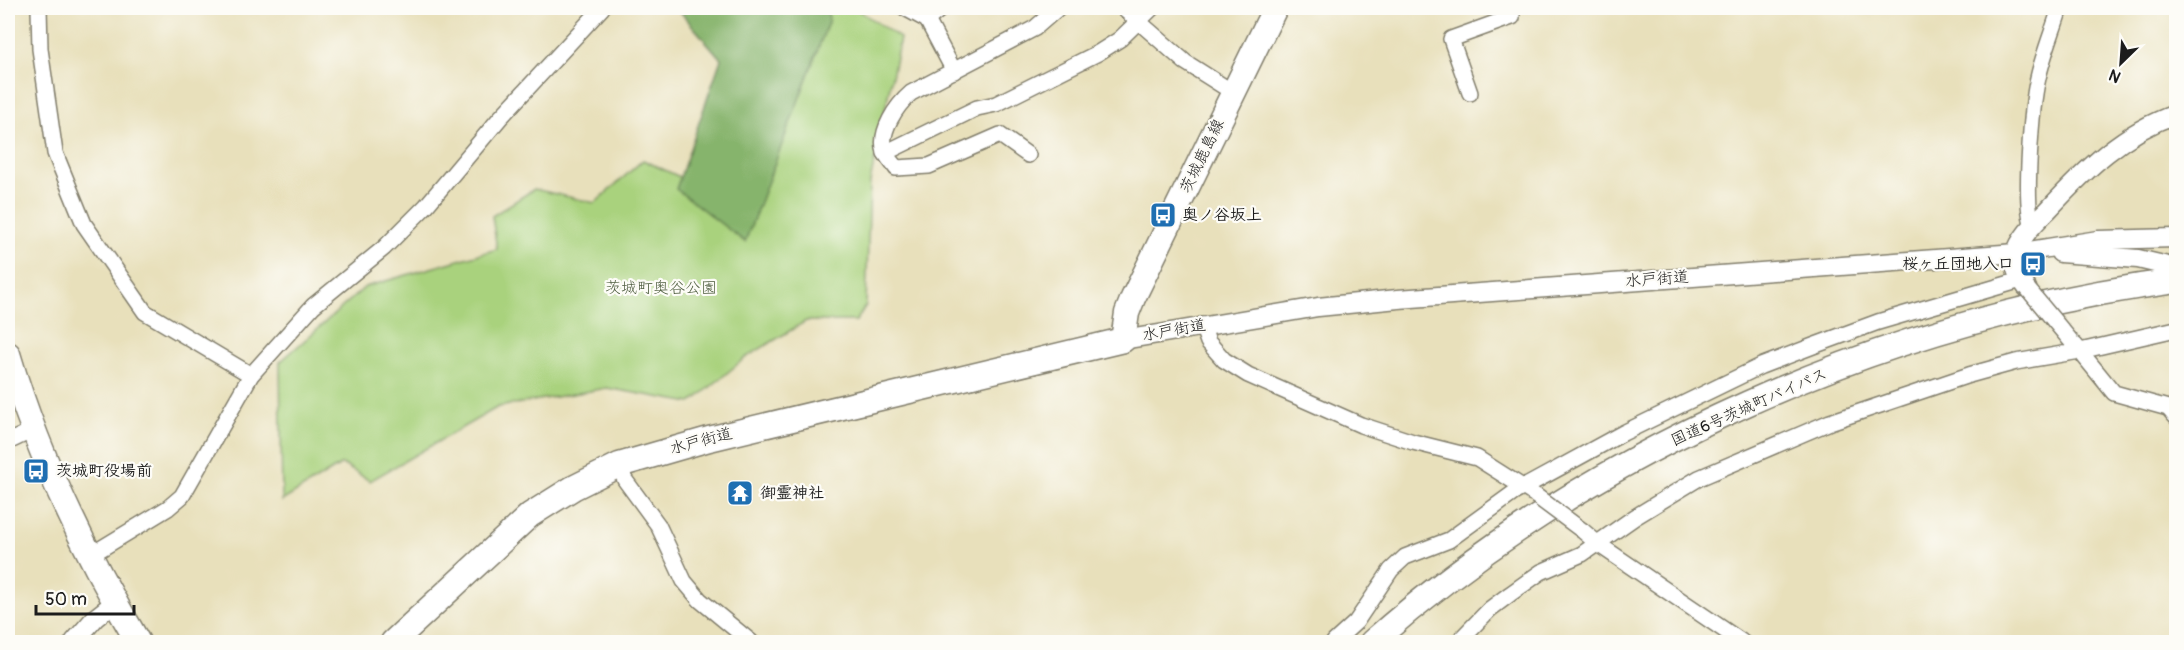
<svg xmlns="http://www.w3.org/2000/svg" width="2184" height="650" font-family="Pangolin,'Klee One',sans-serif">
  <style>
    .green { fill: #a9d27d; stroke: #62774c; stroke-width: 1.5 }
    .forest { fill: #86b46c; stroke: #516844; stroke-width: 1.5 }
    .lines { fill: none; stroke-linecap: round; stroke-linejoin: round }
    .minor-casing { stroke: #827e6c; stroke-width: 18 }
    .tertiary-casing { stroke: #827e6c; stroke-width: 21 }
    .primary-casing { stroke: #827e6c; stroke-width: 27 }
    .trunk-casing { stroke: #827e6c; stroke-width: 27 }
    .minor { stroke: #fff; stroke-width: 15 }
    .tertiary { stroke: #fff; stroke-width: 18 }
    .primary { stroke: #fff; stroke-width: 24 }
    .trunk { stroke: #fff; stroke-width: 24 }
    .minor-bridge-casing { stroke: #827e6c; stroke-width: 18; stroke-linecap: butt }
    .minor-bridge { stroke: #fff; stroke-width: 15 }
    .labels { text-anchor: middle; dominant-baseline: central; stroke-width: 4.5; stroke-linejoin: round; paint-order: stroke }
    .street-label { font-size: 16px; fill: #1c1c1c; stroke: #fdfcf7 }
    .poi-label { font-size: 16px; font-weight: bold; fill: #1c1c1c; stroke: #fdfcf7; text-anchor: start }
    .park-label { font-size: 16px; fill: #4d5c3e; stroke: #fdfcf7 }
  </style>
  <rect width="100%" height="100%" fill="#fdfcf7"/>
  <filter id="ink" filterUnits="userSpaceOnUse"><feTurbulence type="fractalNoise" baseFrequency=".0167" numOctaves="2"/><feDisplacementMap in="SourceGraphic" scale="12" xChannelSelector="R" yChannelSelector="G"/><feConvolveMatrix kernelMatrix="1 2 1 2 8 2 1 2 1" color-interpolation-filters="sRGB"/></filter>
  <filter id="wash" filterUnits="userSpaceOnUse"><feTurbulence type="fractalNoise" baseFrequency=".008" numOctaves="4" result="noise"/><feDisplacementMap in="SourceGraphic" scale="24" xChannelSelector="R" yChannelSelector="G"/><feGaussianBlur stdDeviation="1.35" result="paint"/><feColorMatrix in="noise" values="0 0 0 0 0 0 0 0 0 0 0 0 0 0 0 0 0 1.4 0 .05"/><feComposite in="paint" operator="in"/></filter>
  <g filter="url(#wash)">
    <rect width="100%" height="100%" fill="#e8e0bb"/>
    <!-- green -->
    <path class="green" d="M818 8H855L900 38 870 182 866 305 856 321H806L745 358 691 403 607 388 498 407 370 481 342 464 282 501 280 362 365 287 497 249 492 216 534 189 595 203 643 160 682 178Z"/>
    <!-- forest -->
    <path class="forest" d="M677 8H827L829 20 745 242 676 189 721 59Z"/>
  </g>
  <g filter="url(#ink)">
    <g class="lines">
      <defs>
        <g id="minor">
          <path d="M39 8 40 49 55 153 84 224 145 312 251 375"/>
          <path d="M905 8 927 20 954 71"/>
          <path d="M1123 8 1185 62 1234 93"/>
          <path d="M927 20 942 8"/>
          <path d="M1470 93 1451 39 1512 17V8"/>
          <path d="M885 153 977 108 996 104 1098 53 1120 39 1152 8"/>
          <path d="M1028 155 1000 135 929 166 896 168C893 163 887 158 885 152 878 132 897 105 911 93L1035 28 1058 8"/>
          <path d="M2033 225C2023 206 2032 103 2038 78 2043 55 2053 31 2060 8"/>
          <path d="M1202 325 1208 342 1224 360 1248 375 1361 425 1413 442 1477 458 1532 493"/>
          <path d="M2075 345 2114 393 2168 408 2176 417"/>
          <path d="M8 442 33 430"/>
          <path d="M619 465 625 480 658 525 684 581 700 600 751 642"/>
          <path d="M1583 531 1598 544 1742 642"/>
          <path d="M89 556 168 508 182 496 251 375 313 306 384 248 426 206 500 118 602 8"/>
          <path d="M1334 642 1356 622 1391 570 1405 557 1449 540 1515 492 1623 433 1761 366 1813 346 1878 322 2021 280"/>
          <path d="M1458 642 1490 609 1510 594 1541 572 1582 554 1635 517 1699 478 1830 422 1969 375 2016 362 2080 351 2176 329"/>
        </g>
        <g id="tertiary">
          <path d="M2060 253 2138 259 2176 268"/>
          <path d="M2027 288C2020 278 2012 268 2015 255 2019 238 2036 222 2048 210 2085 170 2123 132 2176 114"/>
          <path d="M1123 340 1318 307 1398 299 2016 253 2098 240 2176 238"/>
          <path d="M74 642 95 618 114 603"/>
        </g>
        <g id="primary">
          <path d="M8 354C38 456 84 551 138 642"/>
          <path d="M393 642 530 515 573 488 619 465 709 439 1123 340 1127 313 1133 298 1275 8"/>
        </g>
        <path id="trunk" d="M1372 642C1589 450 1889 318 2176 281"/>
      </defs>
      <!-- minor casing -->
      <use href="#minor" class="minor-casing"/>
      <!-- tertiary casing -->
      <use href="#tertiary" class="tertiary-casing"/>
      <!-- primary casing -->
      <use href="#primary" class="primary-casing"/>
      <!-- trunk casing -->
      <use href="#trunk" class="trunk-casing"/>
      <!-- minor -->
      <use href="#minor" class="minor"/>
      <!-- tertiary -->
      <use href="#tertiary" class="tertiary"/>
      <!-- primary -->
      <use href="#primary" class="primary"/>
      <!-- trunk -->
      <use href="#trunk" class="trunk"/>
      <defs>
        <g id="minor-bridge">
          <path d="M2027 288 2071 341"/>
          <path d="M1536 496 1583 531"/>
        </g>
      </defs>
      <!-- minor-bridge casing -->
      <use href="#minor-bridge" class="minor-bridge-casing"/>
      <!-- minor-bridge -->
      <use href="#minor-bridge" class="minor-bridge"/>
    </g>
  </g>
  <!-- icons -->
  <defs>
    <symbol id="bus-square" viewBox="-11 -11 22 22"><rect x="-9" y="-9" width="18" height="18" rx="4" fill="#1f6fb2" stroke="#fdfcf7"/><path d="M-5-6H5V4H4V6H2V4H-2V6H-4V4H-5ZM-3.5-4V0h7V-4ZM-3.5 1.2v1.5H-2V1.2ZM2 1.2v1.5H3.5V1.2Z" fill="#fff"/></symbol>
    <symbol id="temple-square" viewBox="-11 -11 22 22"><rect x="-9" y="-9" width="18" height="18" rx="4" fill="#1f6fb2" stroke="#fdfcf7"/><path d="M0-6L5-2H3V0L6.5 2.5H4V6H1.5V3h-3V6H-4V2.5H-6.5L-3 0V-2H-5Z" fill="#fff"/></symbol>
  </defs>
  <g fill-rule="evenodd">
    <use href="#bus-square" x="1148" y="200" width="30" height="30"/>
    <use href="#bus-square" x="2018" y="249" width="30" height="30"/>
    <use href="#bus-square" x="21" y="456" width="30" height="30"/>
    <use href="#temple-square" x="725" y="478" width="30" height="30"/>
  </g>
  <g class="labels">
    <!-- street labels -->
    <g class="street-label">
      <text transform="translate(1202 156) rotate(-64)">茨城鹿島線</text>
      <text transform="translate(1657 279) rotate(-4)">水戸街道</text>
      <text transform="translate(1174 330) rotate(-10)">水戸街道</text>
      <text transform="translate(1749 407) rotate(-24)">国道6号茨城町バイパス</text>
      <text transform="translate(701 441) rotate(-15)">水戸街道</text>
    </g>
    <!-- poi labels -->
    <g class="poi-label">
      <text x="1182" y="215">奥ノ谷坂上</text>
      <text x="2014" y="264" text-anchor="end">桜ヶ丘団地入口</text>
      <text x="56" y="471">茨城町役場前</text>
      <text x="760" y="493">御霊神社</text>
    </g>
    <!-- park labels -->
    <g class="park-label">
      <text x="661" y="288">茨城町奥谷公園</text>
    </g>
  </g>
  <!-- margin -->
  <rect width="2184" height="650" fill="none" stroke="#fdfcf7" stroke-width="30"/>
  <!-- north arrow -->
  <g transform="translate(2121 63) rotate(205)" stroke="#fdfcf7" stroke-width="4.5" paint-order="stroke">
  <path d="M0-4.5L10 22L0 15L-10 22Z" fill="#1c1c1c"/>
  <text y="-9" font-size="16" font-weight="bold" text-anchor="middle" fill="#1c1c1c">N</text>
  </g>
  <!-- scale -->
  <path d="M36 605v9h98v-9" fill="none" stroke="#1c1c1c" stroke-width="3"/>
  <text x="45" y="605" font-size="18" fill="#1c1c1c" stroke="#fdfcf7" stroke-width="4.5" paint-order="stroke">50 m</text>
</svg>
